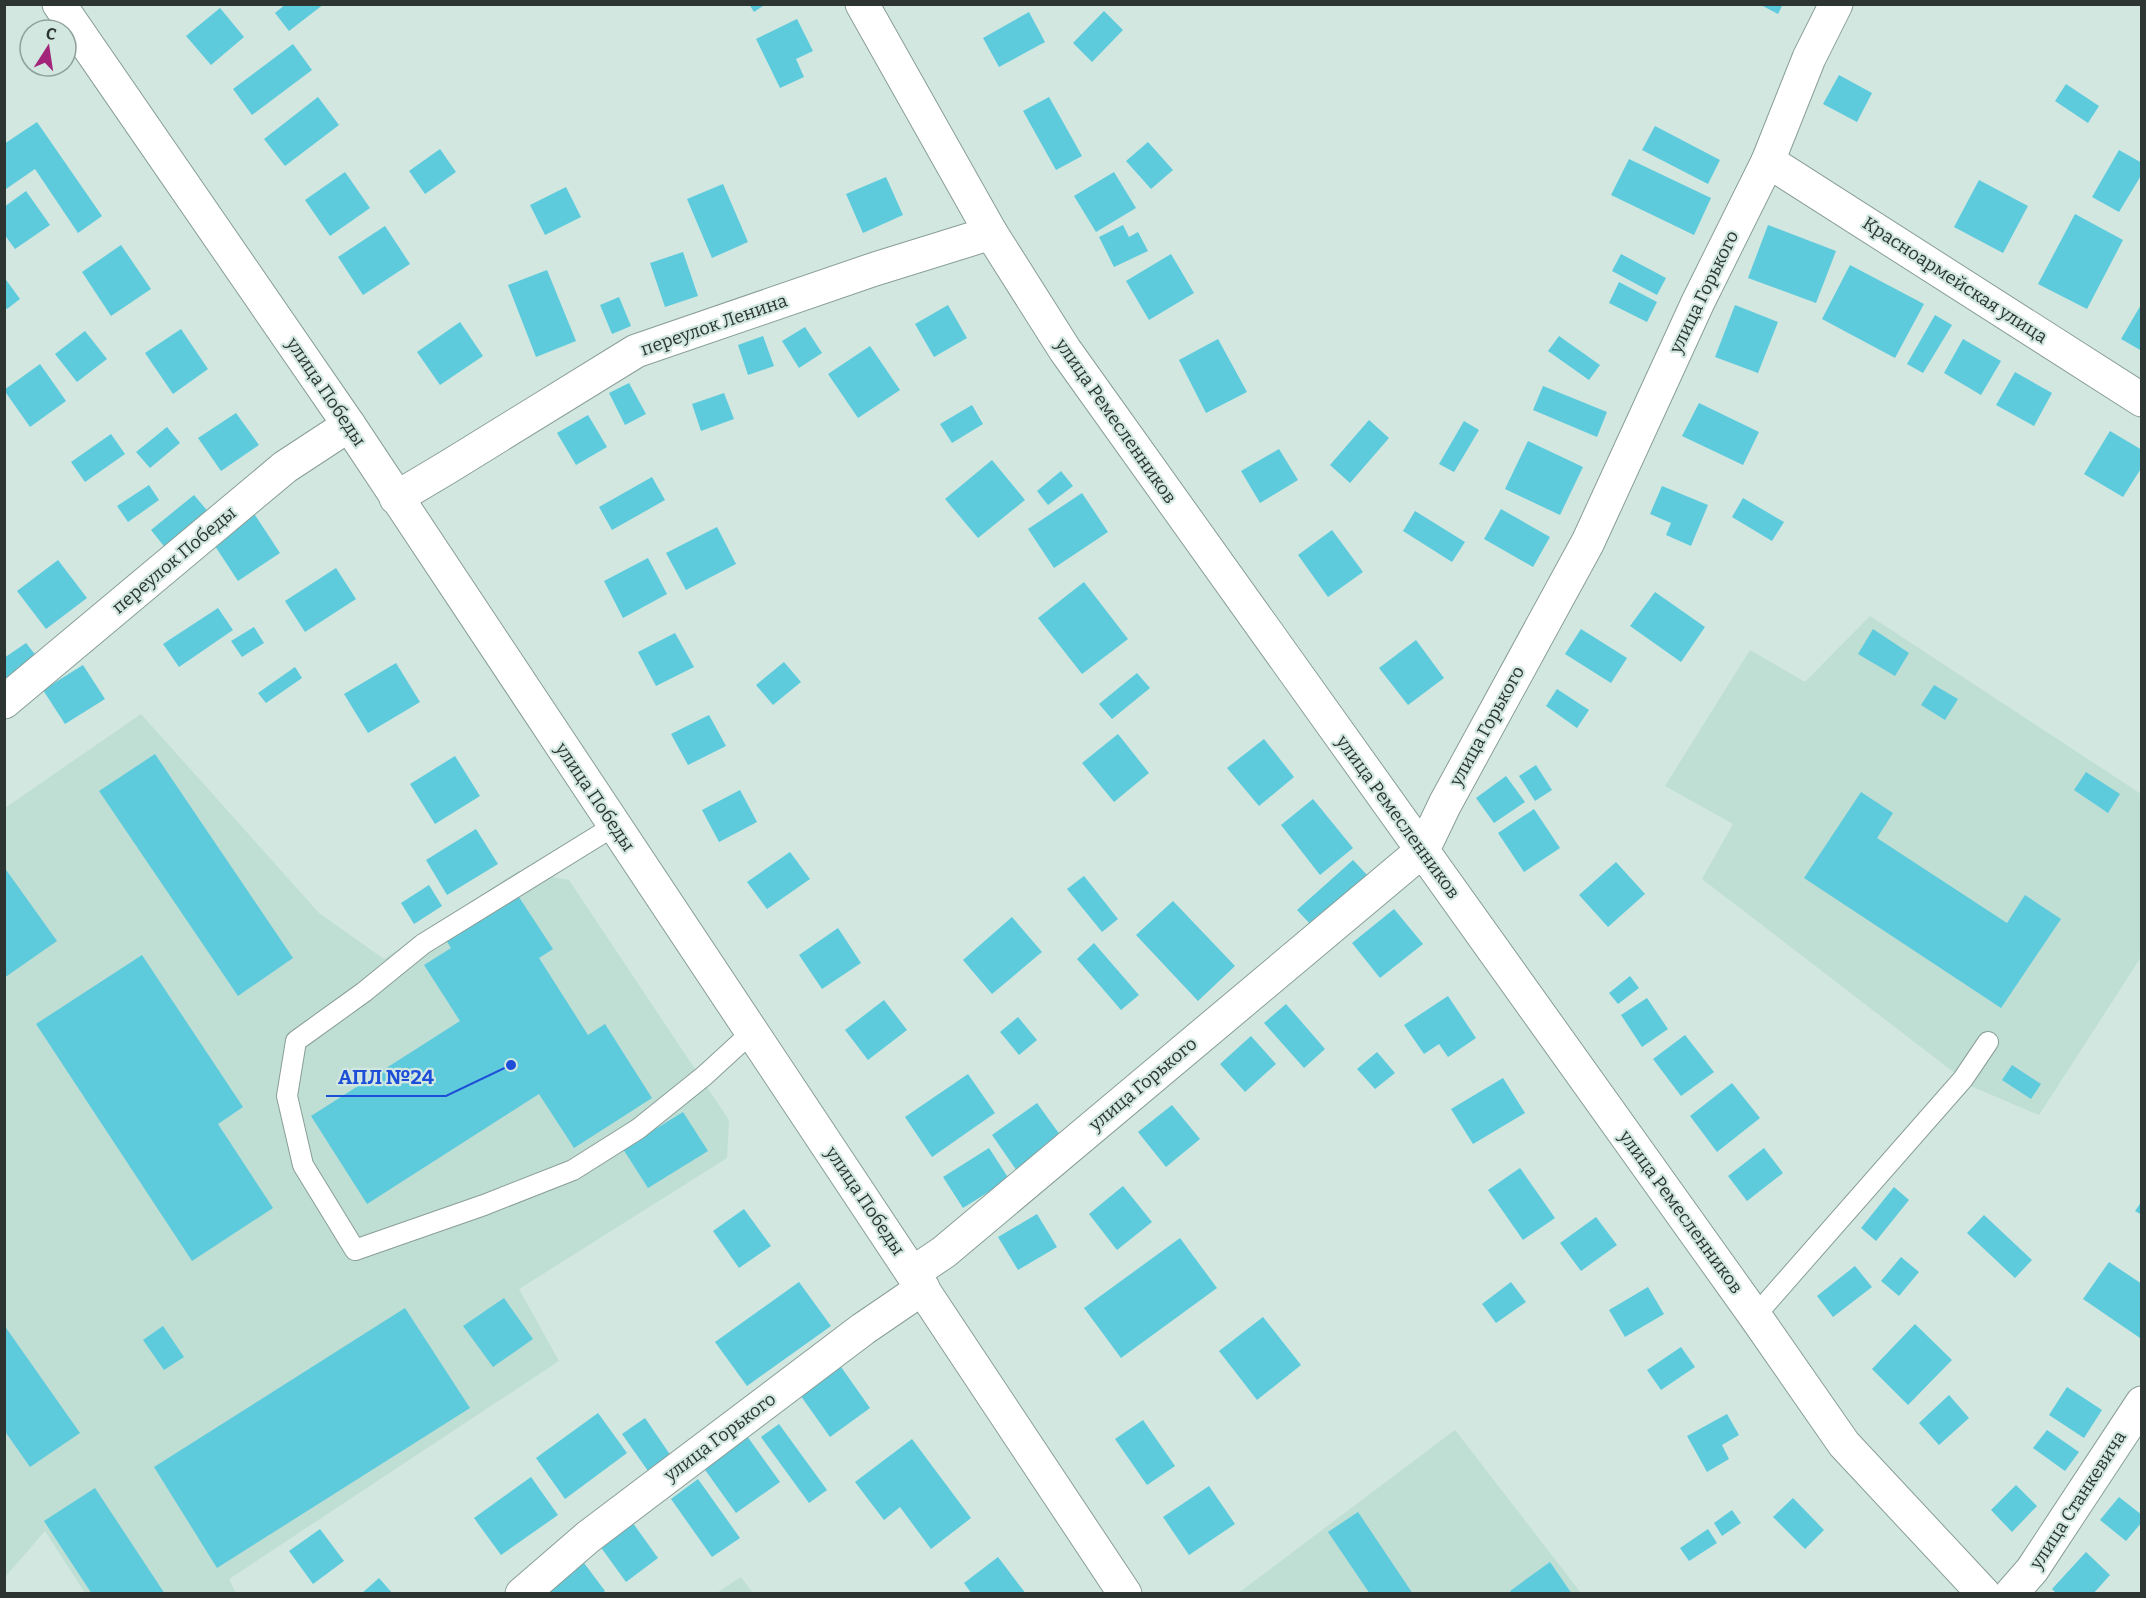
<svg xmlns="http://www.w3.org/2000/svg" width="2146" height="1598" font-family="Bitter,serif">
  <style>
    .built { fill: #bfded4 }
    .building { fill: #5ecbdd }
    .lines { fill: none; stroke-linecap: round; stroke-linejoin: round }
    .service-casing { stroke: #899e97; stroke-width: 22 }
    .minor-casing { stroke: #899e97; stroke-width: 35 }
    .tertiary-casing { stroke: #899e97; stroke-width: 35 }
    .secondary-casing { stroke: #899e97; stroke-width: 35 }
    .service { stroke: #fff; stroke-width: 20 }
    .minor { stroke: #fff; stroke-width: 33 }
    .tertiary { stroke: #fff; stroke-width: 33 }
    .secondary { stroke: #fff; stroke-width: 33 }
    .labels { text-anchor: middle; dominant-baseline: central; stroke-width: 4.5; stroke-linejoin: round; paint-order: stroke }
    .street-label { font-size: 18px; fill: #2c3532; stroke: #d1e7e0 }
    .leader { fill: none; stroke: #1d4ed8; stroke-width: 2 }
    .callout-dot { fill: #1d4ed8; stroke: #d1e7e0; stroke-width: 2 }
    .callout-label { font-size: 20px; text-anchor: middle; font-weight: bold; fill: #1d4ed8; stroke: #d1e7e0; stroke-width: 4.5; stroke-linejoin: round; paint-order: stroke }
  </style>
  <rect width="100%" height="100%" fill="#d1e7e0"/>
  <!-- built -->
  <g class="built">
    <path d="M1870 616 2141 794V957L2039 1115 1973 1087 1702 879 1733 824 1665 786 1750 650 1805 682Z"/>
    <path d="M141 714 319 913 384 959 518 871 569 880 729 1120 727 1158 519 1289 559 1361 229 1579 236 1593H85L45 1531 5 1577V808Z"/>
    <path d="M1455 1430 1581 1593 1237 1594Z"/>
    <path d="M741 1577 753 1593H717Z"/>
  </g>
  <!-- building -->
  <g class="building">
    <path d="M286 4H324L289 31 275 13Z"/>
    <path d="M749 4H766L754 12Z"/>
    <path d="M1759 4H1783L1778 14Z"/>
    <path d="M220 8 244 37 211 65 186 36Z"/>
    <path d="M1104 11 1123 30 1092 62 1073 43Z"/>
    <path d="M1029 12 1045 42 999 67 983 38Z"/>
    <path d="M797 19 813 51 796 59 804 77 780 88 756 39Z"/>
    <path d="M293 44 312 70 252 115 233 89Z"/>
    <path d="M1839 75 1872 93 1857 122 1823 104Z"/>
    <path d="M2066 84 2099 106 2088 123 2055 101Z"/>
    <path d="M318 97 339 125 285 166 264 139Z"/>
    <path d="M1049 97 1082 156 1056 170 1023 111Z"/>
    <path d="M37 122 102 216 78 233 35 169 6 189 4 188V144Z"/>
    <path d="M1655 126 1720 160 1708 184 1642 150Z"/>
    <path d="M1148 142 1173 170 1151 189 1126 161Z"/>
    <path d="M440 149 456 172 425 194 409 171Z"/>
    <path d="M2119 150 2142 163V174L2119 212 2092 197Z"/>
    <path d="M1629 159 1711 198 1694 235 1611 195Z"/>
    <path d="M345 172 370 208 330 236 305 200Z"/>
    <path d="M1114 172 1136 208 1096 232 1074 196Z"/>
    <path d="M886 177 903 215 863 233 846 194Z"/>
    <path d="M1979 180 2028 206 2003 253 1954 227Z"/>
    <path d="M723 184 748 242 712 258 687 199Z"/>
    <path d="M566 187 581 217 545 235 530 205Z"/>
    <path d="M26 191 50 225 15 249 4 234V207Z"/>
    <path d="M2075 214 2123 240 2087 309 2038 284Z"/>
    <path d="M1123 225 1129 237 1138 232 1148 251 1114 267 1099 237Z"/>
    <path d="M1768 225 1836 251 1816 303 1748 278Z"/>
    <path d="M385 226 410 264 363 295 338 257Z"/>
    <path d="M121 245 151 289 111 316 82 272Z"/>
    <path d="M683 252 698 296 665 307 650 263Z"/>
    <path d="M1171 254 1194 293 1149 320 1126 281Z"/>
    <path d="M1621 254 1666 278 1657 295 1612 271Z"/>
    <path d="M1850 265 1924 304 1895 358 1822 319Z"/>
    <path d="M547 270 576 341 536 357 508 285Z"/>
    <path d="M4 277 20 299 7 309 4 306Z"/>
    <path d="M1619 282 1657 302 1647 322 1609 303Z"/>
    <path d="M619 297 631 326 612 334 600 305Z"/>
    <path d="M2142 303V351L2121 339Z"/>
    <path d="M948 305 967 338 934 357 915 324Z"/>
    <path d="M1735 305 1778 322 1758 373 1715 357Z"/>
    <path d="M1935 315 1952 325 1923 373 1907 364Z"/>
    <path d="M460 322 483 356 440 385 417 352Z"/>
    <path d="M805 327 822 353 799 368 782 341Z"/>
    <path d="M181 329 208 369 173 394 145 353Z"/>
    <path d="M85 331 107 359 77 382 55 354Z"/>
    <path d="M763 336 774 366 748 375 738 345Z"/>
    <path d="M1559 336 1600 365 1589 380 1548 351Z"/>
    <path d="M1218 339 1247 392 1206 413 1179 360Z"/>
    <path d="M1963 339 2001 361 1981 395 1944 373Z"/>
    <path d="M870 346 900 390 858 418 828 374Z"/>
    <path d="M40 364 66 401 30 427 4 390Z"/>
    <path d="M2015 372 2052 393 2034 426 1996 405Z"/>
    <path d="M629 383 646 414 625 425 609 393Z"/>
    <path d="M1543 386 1607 412 1597 437 1533 410Z"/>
    <path d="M724 393 734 419 701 431 692 404Z"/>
    <path d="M1699 403 1759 432 1743 465 1682 436Z"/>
    <path d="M972 405 983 424 952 443 940 424Z"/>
    <path d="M236 413 259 445 221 471 198 438Z"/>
    <path d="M588 415 607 447 576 465 557 433Z"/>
    <path d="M1369 420 1389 438 1350 483 1330 465Z"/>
    <path d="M1464 421 1479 430 1454 472 1439 464Z"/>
    <path d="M167 427 180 443 150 468 136 452Z"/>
    <path d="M2110 431 2142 450V467L2123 497 2084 474Z"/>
    <path d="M111 434 125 454 85 482 71 462Z"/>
    <path d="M1528 441 1583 467 1560 515 1505 489Z"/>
    <path d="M1279 449 1298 480 1260 503 1241 471Z"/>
    <path d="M992 460 1025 500 978 538 945 499Z"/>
    <path d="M1061 471 1073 486 1048 505 1037 491Z"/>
    <path d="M652 477 665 500 612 530 599 507Z"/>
    <path d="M149 485 159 500 128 522 117 506Z"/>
    <path d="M1662 486 1708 505 1691 546 1666 535 1671 523 1650 514Z"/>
    <path d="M1082 493 1108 532 1054 568 1028 529Z"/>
    <path d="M194 495 210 514 167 550 151 530Z"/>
    <path d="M1743 498 1784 522 1772 541 1732 517Z"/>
    <path d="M251 509 280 553 238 581 209 537Z"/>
    <path d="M1501 509 1550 537 1533 567 1484 539Z"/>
    <path d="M1415 511 1465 542 1452 562 1403 531Z"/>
    <path d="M717 527 736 564 686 590 666 553Z"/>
    <path d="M1332 530 1363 572 1328 597 1298 555Z"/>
    <path d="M648 558 667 594 623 618 604 581Z"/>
    <path d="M58 560 87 598 46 629 17 591Z"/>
    <path d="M336 568 356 599 305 632 285 601Z"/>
    <path d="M1084 582 1128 639 1082 674 1038 618Z"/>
    <path d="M1655 592 1705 627 1681 662 1630 626Z"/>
    <path d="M218 608 233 630 179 667 163 644Z"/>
    <path d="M254 627 264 643 242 657 231 641Z"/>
    <path d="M1581 629 1627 658 1611 683 1565 654Z"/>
    <path d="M1873 629 1909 653 1895 676 1858 654Z"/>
    <path d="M675 633 694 667 656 686 638 652Z"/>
    <path d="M1416 640 1444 678 1408 705 1379 668Z"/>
    <path d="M26 643 38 658 4 682V658Z"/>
    <path d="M784 662 801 682 773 705 756 685Z"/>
    <path d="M396 663 420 702 368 733 344 694Z"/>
    <path d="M83 665 105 699 65 724 43 690Z"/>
    <path d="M295 667 302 678 266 703 258 693Z"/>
    <path d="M1137 673 1150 688 1112 719 1099 704Z"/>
    <path d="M1934 685 1958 699 1945 720 1921 705Z"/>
    <path d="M1557 689 1589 710 1577 728 1546 706Z"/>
    <path d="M709 715 726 746 688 765 671 734Z"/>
    <path d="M1118 734 1149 773 1114 802 1082 763Z"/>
    <path d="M1264 739 1294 777 1259 806 1227 768Z"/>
    <path d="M155 754 293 958 238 996 99 791Z"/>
    <path d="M455 756 480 796 435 824 410 784Z"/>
    <path d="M1536 765 1552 790 1535 801 1519 776Z"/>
    <path d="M2086 772 2120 794 2108 813 2074 790Z"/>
    <path d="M1506 776 1525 802 1494 823 1476 798Z"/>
    <path d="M740 790 757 822 719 842 702 810Z"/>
    <path d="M1861 792 1893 813 1877 838 2007 923 2025 895 2061 919 2001 1008 1804 878Z"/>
    <path d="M1313 799 1353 848 1320 875 1281 825Z"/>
    <path d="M1534 809 1560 848 1524 872 1498 833Z"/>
    <path d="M476 829 498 864 447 895 426 860Z"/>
    <path d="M790 852 810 879 767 909 747 882Z"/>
    <path d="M1353 860 1370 878 1314 928 1297 910Z"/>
    <path d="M1616 862 1645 894 1608 927 1579 895Z"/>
    <path d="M4 867 57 941 4 978Z"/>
    <path d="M1084 876 1118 919 1102 932 1067 889Z"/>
    <path d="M429 885 442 906 414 924 401 903Z"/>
    <path d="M515 891 553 949 539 958 588 1035 605 1024 652 1098 574 1148 539 1094 367 1204 311 1116 460 1021 424 965 451 948 444 937Z"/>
    <path d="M1173 901 1235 966 1198 1001 1136 935Z"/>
    <path d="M1394 909 1423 944 1380 978 1352 943Z"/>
    <path d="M1012 917 1042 952 992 994 963 960Z"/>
    <path d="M838 928 861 963 822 989 799 955Z"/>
    <path d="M1094 943 1139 995 1121 1010 1077 959Z"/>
    <path d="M142 955 243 1107 218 1124 273 1208 192 1261 36 1024Z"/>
    <path d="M1630 976 1639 988 1618 1004 1609 993Z"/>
    <path d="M1448 996 1476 1038 1448 1057 1439 1044 1424 1054 1404 1025Z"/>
    <path d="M1647 998 1668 1029 1642 1047 1621 1015Z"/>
    <path d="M884 1000 907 1030 868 1060 845 1030Z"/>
    <path d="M1286 1004 1325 1049 1304 1068 1264 1023Z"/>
    <path d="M1018 1017 1037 1040 1019 1055 1000 1032Z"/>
    <path d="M1685 1035 1714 1072 1681 1096 1653 1059Z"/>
    <path d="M1251 1036 1276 1064 1245 1092 1220 1064Z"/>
    <path d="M1377 1052 1395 1073 1375 1089 1357 1069Z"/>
    <path d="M2012 1065 2041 1084 2031 1099 2002 1080Z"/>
    <path d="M968 1074 995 1113 932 1157 905 1117Z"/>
    <path d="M1503 1078 1525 1113 1473 1144 1451 1109Z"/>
    <path d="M1732 1083 1760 1118 1717 1152 1690 1116Z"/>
    <path d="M1037 1103 1063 1139 1017 1171 992 1135Z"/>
    <path d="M1172 1105 1200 1139 1166 1167 1138 1132Z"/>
    <path d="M683 1112 708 1151 648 1188 623 1149Z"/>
    <path d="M989 1148 1009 1179 963 1208 943 1177Z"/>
    <path d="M1764 1148 1783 1173 1747 1201 1728 1176Z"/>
    <path d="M1520 1168 1555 1218 1523 1240 1488 1190Z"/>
    <path d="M1123 1186 1152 1222 1117 1250 1089 1214Z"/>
    <path d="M1894 1187 1909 1200 1876 1241 1861 1228Z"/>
    <path d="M2142 1201V1215L2135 1211Z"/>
    <path d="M744 1209 771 1246 739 1268 713 1231Z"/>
    <path d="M1037 1214 1057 1247 1018 1270 998 1237Z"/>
    <path d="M1984 1215 2032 1260 2015 1278 1967 1233Z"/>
    <path d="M1596 1217 1617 1245 1581 1271 1560 1243Z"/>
    <path d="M1180 1238 1217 1288 1121 1358 1084 1308Z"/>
    <path d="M1901 1257 1919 1272 1899 1296 1881 1281Z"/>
    <path d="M2109 1262 2142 1284V1335L2140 1338 2083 1299Z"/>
    <path d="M1855 1266 1872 1287 1833 1317 1817 1296Z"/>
    <path d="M799 1282 831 1326 747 1386 715 1342Z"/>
    <path d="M1511 1282 1526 1302 1496 1323 1482 1304Z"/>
    <path d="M1648 1287 1664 1314 1625 1337 1609 1310Z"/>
    <path d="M504 1298 533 1339 493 1367 463 1326Z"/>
    <path d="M405 1308 470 1408 217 1568 154 1467Z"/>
    <path d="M1263 1317 1301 1365 1257 1400 1219 1351Z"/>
    <path d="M1915 1324 1952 1360 1908 1405 1872 1369Z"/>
    <path d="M4 1325 80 1433 30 1467 4 1430Z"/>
    <path d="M163 1326 184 1357 164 1370 143 1340Z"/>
    <path d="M1681 1347 1695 1367 1661 1390 1647 1370Z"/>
    <path d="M839 1364 870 1408 830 1437 798 1392Z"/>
    <path d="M2067 1387 2102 1410 2084 1438 2049 1415Z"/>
    <path d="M1949 1395 1969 1418 1939 1445 1919 1423Z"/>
    <path d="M598 1413 627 1453 565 1499 536 1458Z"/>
    <path d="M1727 1414 1739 1435 1722 1445 1729 1459 1707 1472 1687 1436Z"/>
    <path d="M645 1418 671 1456 648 1471 622 1434Z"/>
    <path d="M1143 1420 1175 1466 1147 1485 1115 1439Z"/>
    <path d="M779 1424 827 1490 809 1503 761 1437Z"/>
    <path d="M2047 1430 2079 1452 2065 1471 2033 1448Z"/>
    <path d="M747 1436 780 1482 736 1513 703 1467Z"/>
    <path d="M912 1439 971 1518 931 1549 900 1507 884 1520 855 1482Z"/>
    <path d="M531 1477 558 1515 501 1555 474 1518Z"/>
    <path d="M698 1479 740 1538 712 1557 671 1499Z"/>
    <path d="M2016 1485 2037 1506 2012 1532 1991 1510Z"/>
    <path d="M1209 1486 1235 1524 1189 1555 1163 1517Z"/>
    <path d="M95 1488 165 1594H92L44 1521Z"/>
    <path d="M2119 1497 2142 1515V1522L2126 1541 2100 1520Z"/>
    <path d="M1793 1498 1824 1530 1805 1549 1773 1517Z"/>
    <path d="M1732 1510 1741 1523 1722 1536 1714 1523Z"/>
    <path d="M1358 1512 1413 1594H1370L1328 1532Z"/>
    <path d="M630 1519 658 1558 626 1582 597 1542Z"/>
    <path d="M320 1529 344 1561 313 1584 289 1551Z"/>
    <path d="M1708 1529 1717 1543 1689 1561 1680 1548Z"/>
    <path d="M2086 1552 2110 1575 2093 1594H2057L2052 1589Z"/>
    <path d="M998 1557 1026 1594H972L964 1583Z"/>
    <path d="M1550 1562 1572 1594H1512L1510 1591Z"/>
    <path d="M584 1563 605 1591 601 1594H541Z"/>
    <path d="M379 1578 393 1594H361Z"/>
  </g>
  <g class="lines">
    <defs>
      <g id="service">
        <path d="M614 826 423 944 364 992 296 1041 287 1096 303 1165 355 1250 484 1205 573 1170 638 1129 704 1076 752 1032"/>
        <path d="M1755 1316 1963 1079 1988 1042"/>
      </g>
      <g id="minor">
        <path d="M1768 161 2142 400"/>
        <path d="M396 498 448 467 636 351 875 269 991 233"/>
        <path d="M4 702 285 467 349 425"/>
        <path d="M913 1273 944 1252 1423 850 1445 804 1588 542 1698 302 1768 161 1809 58 1836 4"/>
        <path d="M522 1594 588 1537 863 1329 923 1288"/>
        <path d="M2011 1594 2032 1570 2142 1403"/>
      </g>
      <path id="tertiary" d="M862 4 991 233 1065 350 1755 1316 1844 1444 1984 1594"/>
      <path id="secondary" d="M59 4 349 425 1125 1594"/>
    </defs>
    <!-- service casing -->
    <use href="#service" class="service-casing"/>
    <!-- minor casing -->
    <use href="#minor" class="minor-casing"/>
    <!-- tertiary casing -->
    <use href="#tertiary" class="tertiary-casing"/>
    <!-- secondary casing -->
    <use href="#secondary" class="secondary-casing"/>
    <!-- service -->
    <use href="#service" class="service"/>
    <!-- minor -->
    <use href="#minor" class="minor"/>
    <!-- tertiary -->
    <use href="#tertiary" class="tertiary"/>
    <!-- secondary -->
    <use href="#secondary" class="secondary"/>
  </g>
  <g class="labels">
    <!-- street labels -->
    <g class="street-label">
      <text transform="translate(1955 280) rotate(33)">Красноармейская улица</text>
      <text transform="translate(1704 292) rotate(-64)">улица Горького</text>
      <text transform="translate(714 325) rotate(-19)">переулок Ленина</text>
      <text transform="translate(326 392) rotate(56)">улица Победы</text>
      <text transform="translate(1116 421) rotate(55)">улица Ремесленников</text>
      <text transform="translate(174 560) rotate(-40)">переулок Победы</text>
      <text transform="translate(1487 726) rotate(-61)">улица Горького</text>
      <text transform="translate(595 797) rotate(56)">улица Победы</text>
      <text transform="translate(1398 817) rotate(54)">улица Ремесленников</text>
      <text transform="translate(1143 1084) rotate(-40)">улица Горького</text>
      <text transform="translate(865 1201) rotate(56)">улица Победы</text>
      <text transform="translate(1681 1212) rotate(54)">улица Ремесленников</text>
      <text transform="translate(720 1437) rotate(-37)">улица Горького</text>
      <text transform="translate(2078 1500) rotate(-57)">улица Станкевича</text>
    </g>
  </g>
  <!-- callouts -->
  <path class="leader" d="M511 1065L446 1096H326"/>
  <circle class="callout-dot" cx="511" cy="1065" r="6"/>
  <g class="callout-label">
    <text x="386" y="1084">АПЛ №24</text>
  </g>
  <!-- border -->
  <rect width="2146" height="1598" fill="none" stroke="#2c3532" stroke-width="12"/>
  <!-- north arrow -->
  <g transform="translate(48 48) rotate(12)"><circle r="28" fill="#d1e7e0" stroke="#8fa09a" stroke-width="1.5"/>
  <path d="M0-4.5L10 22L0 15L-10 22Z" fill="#a22579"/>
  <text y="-9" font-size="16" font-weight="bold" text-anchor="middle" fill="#2c3532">С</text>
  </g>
</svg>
